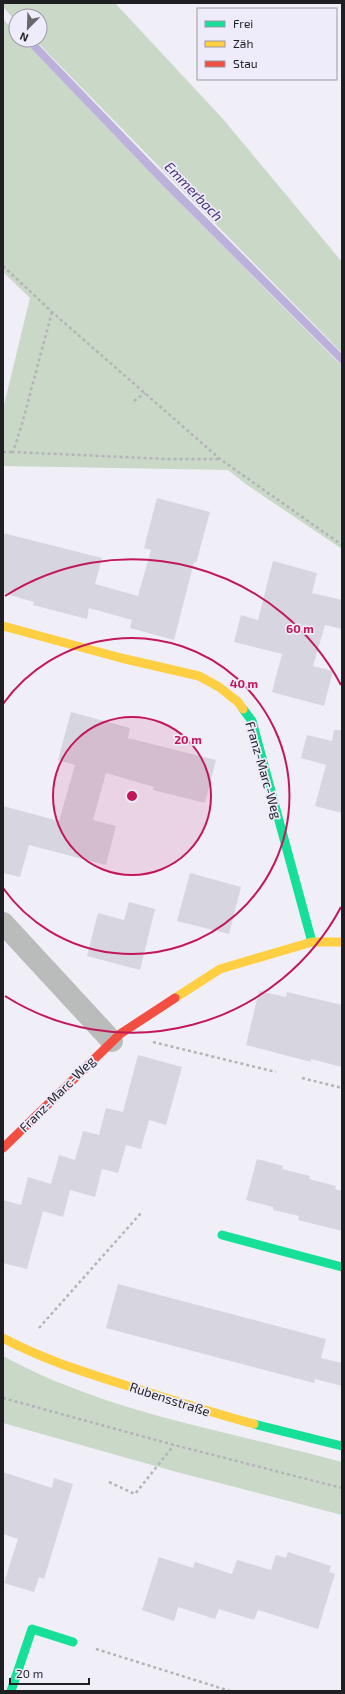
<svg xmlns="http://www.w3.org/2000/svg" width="345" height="1694" font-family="'Exo 2',sans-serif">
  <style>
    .green { fill: #cad8c8 }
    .water { fill: #bbb1db }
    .building { fill: #d7d5df }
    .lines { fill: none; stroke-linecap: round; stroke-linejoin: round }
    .path { stroke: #b4b4b6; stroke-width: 2.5; stroke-dasharray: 3 3; stroke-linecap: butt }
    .street { stroke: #babcbb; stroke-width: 22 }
    .fast { stroke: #16e098; stroke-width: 9 }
    .slow { stroke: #ffcf43; stroke-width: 9 }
    .jam { stroke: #f24e42; stroke-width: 9 }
    .ring { fill: none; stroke: #c2185b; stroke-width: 2 }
    .labels { text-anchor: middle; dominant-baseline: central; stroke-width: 3.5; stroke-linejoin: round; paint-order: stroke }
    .street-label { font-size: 13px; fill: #1f1e23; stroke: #eeebfa }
    .water-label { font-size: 14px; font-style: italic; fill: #473277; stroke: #eeebfa }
    .centre { fill: #c2185b; stroke: #eeebfa; stroke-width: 2 }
    .ring-label { font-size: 12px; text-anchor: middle; font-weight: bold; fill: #c2185b; stroke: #eeebfa; stroke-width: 3.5; stroke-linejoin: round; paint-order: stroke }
  </style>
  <rect width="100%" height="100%" fill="#f0eef6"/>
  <!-- green -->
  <g class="green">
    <path d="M3 3H115L223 119 342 262V353L35 40H40V16H16V21L3 7Z"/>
    <path d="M3 19 16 33V40H23L163 186 342 366V549L247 485 228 470 3 466V409L30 298 3 272Z"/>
    <path d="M3 1356C107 1413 228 1431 342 1462V1515L173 1471 3 1423Z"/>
  </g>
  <!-- water -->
  <path class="water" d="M23 40H34L169 180 342 354V365L163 186Z"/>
  <!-- building -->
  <g class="building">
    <path d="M157 498 210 512 196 563 194 562 174 640 130 628 132 620 89 608 87 619 33 605 34 602 3 593V533L102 558 95 584 138 596 151 550 144 548Z"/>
    <path d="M273 561 317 573 312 593 342 600V629L325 625 313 666 333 671 324 706 272 692 282 654 234 642 241 615 258 620Z"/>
    <path d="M71 712 130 728 128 738 216 760 205 803 153 790 154 787 106 773 93 820 116 826 106 865 29 845 20 877 3 873V806L59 821 75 765 58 760Z"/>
    <path d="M334 730H342V813L315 806 326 765 301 758 307 735 332 741Z"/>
    <path d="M190 873 241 887 229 934 177 921Z"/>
    <path d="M129 902 155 909 140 970 87 956 98 913 124 920Z"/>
    <path d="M259 991 286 997 287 992 342 1005V1067L311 1059V1062L246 1045Z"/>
    <path d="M138 1055 182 1067 166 1125 149 1120 141 1149 126 1145 118 1173 102 1169 95 1197 70 1190 63 1217 43 1211 27 1269 3 1263V1200L21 1205 28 1177 51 1184 59 1155 75 1160 83 1131 99 1135 106 1108 123 1112Z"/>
    <path d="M257 1159 283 1166 282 1169 310 1176 309 1179 336 1186 335 1189 342 1191V1231L298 1220 299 1216 273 1210V1207L246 1200Z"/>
    <path d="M118 1284 326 1339 321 1358 342 1363V1386L315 1379 314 1383 106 1328Z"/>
    <path d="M3 1472 52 1488 54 1478 73 1484 44 1579 39 1577 34 1592 4 1583 18 1539 3 1534Z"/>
    <path d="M288 1552 331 1566 329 1572 335 1574 318 1629 258 1610 254 1620 219 1609 215 1619 178 1607 174 1621 142 1610 159 1557 193 1568 195 1562 232 1574 237 1560 271 1570 276 1555 286 1558Z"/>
  </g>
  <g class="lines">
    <!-- path -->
    <g class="path">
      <path d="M3 266 52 312 220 459 342 545"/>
      <path d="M52 312 22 424 13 452 167 459H219"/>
      <path d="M134 401 145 393"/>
      <path d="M3 452H13"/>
      <path d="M153 1042 276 1072"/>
      <path d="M302 1078 342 1088"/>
      <path d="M39 1328 141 1213"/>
      <path d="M3 1398 174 1445 342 1488"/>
      <path d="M109 1482 135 1494 174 1445"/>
      <path d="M96 1649 230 1691"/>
    </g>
    <!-- street -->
    <path class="street" d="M3 923 112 1041"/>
    <!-- fast -->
    <g class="fast">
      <path d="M243 709 252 721 312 942"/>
      <path d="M222 1235 342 1267"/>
      <path d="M254 1424 342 1446"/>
      <path d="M11 1691 32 1629 73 1642"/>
    </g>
    <!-- slow -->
    <g class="slow">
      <path d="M3 626 121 658 199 676 219 687 238 702 243 709"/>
      <path d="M175 998 220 969 312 942H342"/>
      <path d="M3 1338C44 1360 87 1373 131 1387 172 1400 213 1413 254 1424"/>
    </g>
    <!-- jam -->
    <path class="jam" d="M3 1148 120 1034 175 998"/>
  </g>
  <!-- distance rings -->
  <circle cx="132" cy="796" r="79" fill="#c2185b" fill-opacity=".12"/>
  <g class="ring">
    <circle cx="132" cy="796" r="79"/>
    <path d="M3 704A158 158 0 1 1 3 888"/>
    <path d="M341 907A237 237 0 0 1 5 996M5 596A237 237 0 0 1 341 685"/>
  </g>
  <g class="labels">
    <!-- street labels -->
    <g class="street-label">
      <text transform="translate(264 770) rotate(74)">Franz-Marc-Weg</text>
      <text transform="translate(57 1094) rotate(-45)">Franz-Marc-Weg</text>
      <text transform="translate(170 1399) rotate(18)">Rubensstraße</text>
    </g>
    <!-- water labels -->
    <g class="water-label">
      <text transform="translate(194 191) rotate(46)">Emmerbach</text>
    </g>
  </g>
  <circle cx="132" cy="796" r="6" class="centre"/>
  <g class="ring-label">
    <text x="300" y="633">60 m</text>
    <text x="244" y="688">40 m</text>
    <text x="188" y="744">20 m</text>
  </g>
  <!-- border -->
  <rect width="345" height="1694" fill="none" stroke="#1f1e23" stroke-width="8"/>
  <!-- legend -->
  <rect x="197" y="8" width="140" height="72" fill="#eeebfa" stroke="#9b99a4"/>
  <rect x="205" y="21" width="20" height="6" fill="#16e098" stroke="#9b99a4"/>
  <text x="233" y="28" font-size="12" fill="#1f1e23">Frei</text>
  <rect x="205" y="41" width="20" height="6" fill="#ffcf43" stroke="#9b99a4"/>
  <text x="233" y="48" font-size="12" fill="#1f1e23">Zäh</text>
  <rect x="205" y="61" width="20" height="6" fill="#f24e42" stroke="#9b99a4"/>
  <text x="233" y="68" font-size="12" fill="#1f1e23">Stau</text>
  <!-- north arrow -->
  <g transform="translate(28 28) rotate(203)"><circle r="19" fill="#eeebfa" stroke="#9b99a4"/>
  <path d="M0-3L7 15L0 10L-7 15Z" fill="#68676d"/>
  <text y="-6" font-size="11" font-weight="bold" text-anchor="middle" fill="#1f1e23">N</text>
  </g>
  <!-- scale -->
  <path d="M10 1678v6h79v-6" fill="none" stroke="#1f1e23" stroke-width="2"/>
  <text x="16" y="1678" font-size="12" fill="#1f1e23" stroke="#eeebfa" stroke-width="3" paint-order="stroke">20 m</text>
</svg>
